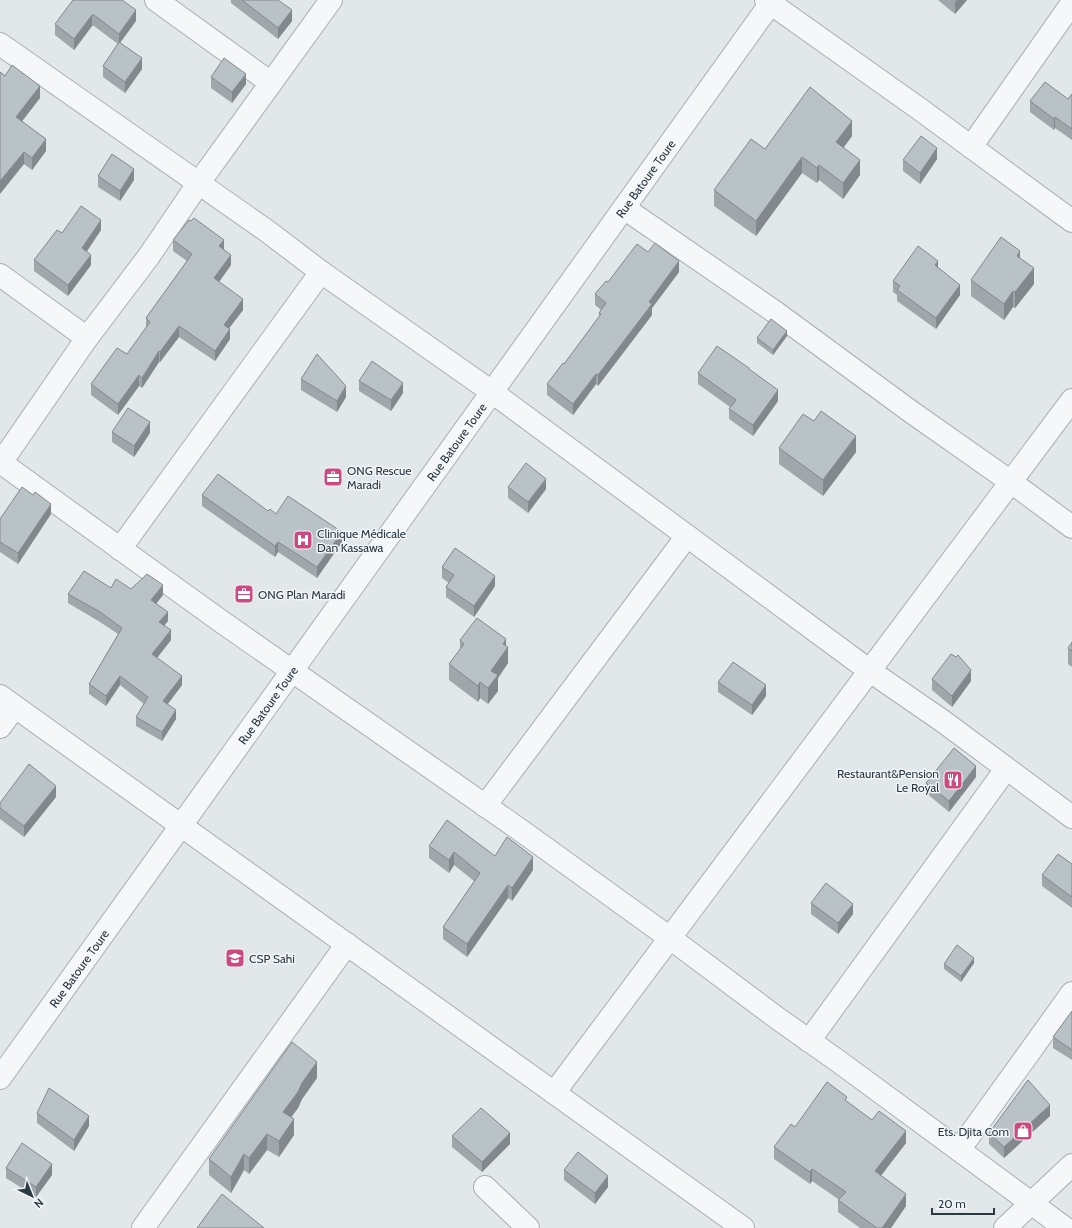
<svg xmlns="http://www.w3.org/2000/svg" width="1072" height="1228" font-family="Cabin,sans-serif">
  <style>
    .lines { fill: none; stroke-linecap: round; stroke-linejoin: round }
    .minor-casing { stroke: #a7afb4; stroke-width: 24 }
    .minor { stroke: #f5f7f8; stroke-width: 22 }
    .wall { fill: #9fa7ab }
    .shaded-wall { fill: #82888b }
    .building { fill: #b9c2c7; stroke: #82888b }
    .labels { text-anchor: middle; dominant-baseline: central; stroke-width: 3; stroke-linejoin: round; paint-order: stroke }
    .street-label { font-size: 12px; fill: #2a3942; stroke: #f2f6f8 }
    .poi-label { font-size: 12px; fill: #2a3942; stroke: #f2f6f8; text-anchor: start }
  </style>
  <rect width="100%" height="100%" fill="#e2e7ea"/>
  <g class="lines">
    <defs>
      <g id="minor">
        <path d="M156 0 271 83"/>
        <path d="M766 0 921 110 1072 221"/>
        <path d="M0 44 267 231 321 272 492 392 870 671 944 722 1072 817"/>
        <path d="M971 147 1072 3"/>
        <path d="M624 208 775 312 910 411 1011 482 1072 527"/>
        <path d="M0 275 87 338"/>
        <path d="M0 462 222 622 523 832 670 938 777 1018 838 1061 1065 1228"/>
        <path d="M0 464 87 338 149 256 198 184 331 0"/>
        <path d="M120 549 321 272"/>
        <path d="M0 696 743 1228"/>
        <path d="M0 727 15 707"/>
        <path d="M485 806 687 536"/>
        <path d="M809 1041 1006 769"/>
        <path id="s1" d="M0 1078 773 0"/>
        <path d="M554 1093 1072 400"/>
        <path d="M959 1150 1072 993"/>
        <path d="M485 1187 528 1228"/>
        <path d="M143 1228 347 944"/>
        <path d="M1005 1228 1072 1165"/>
      </g>
    </defs>
    <!-- minor casing -->
    <use href="#minor" class="minor-casing"/>
    <!-- minor -->
    <use href="#minor" class="minor"/>
  </g>
  <!-- wall -->
  <g class="wall">
    <path d="M73 0 136 21 120 43 142 69 125 93 103 77V66L118 44 94 26H92L74 50 55 35V24Z"/>
    <path d="M231 0H278L292 21 278 39 231 3Z"/>
    <path d="M938 0H967L955 14Z"/>
    <path d="M0 72 40 98 22 121 46 151 32 170 24 164Z"/>
    <path d="M211 77 246 84 232 103 211 88Z"/>
    <path d="M1072 94V140L1055 128 1054 130 1030 112V101L1068 99Z"/>
    <path d="M852 136 843 148 860 175 843 199 819 180 817 183 802 173 756 236 714 206V190L765 149Z"/>
    <path d="M937 159 920 184 903 171V160Z"/>
    <path d="M98 176 134 180 120 201 98 187Z"/>
    <path d="M101 230 86 251 91 265 68 296 34 271V260L62 233Z"/>
    <path d="M173 240 224 249 231 265 219 282 243 310 229 328 230 339 215 361 179 337 160 362H159L142 388 139 386 118 415 91 395V384L127 354 146 328V318L187 261 173 251Z"/>
    <path d="M648 252 679 272 652 308V315L598 386 596 384 573 415 547 395V384L564 364 599 317V313L601 310 595 305V294L608 282Z"/>
    <path d="M1020 258 1034 284 1015 308 1013 307 1004 320 971 296V280Z"/>
    <path d="M938 268 960 295 936 329 897 301V295L893 292V281Z"/>
    <path d="M787 336 773 355 757 343V338Z"/>
    <path d="M749 369 778 401 753 436 729 419V409L730 407 698 384V373Z"/>
    <path d="M301 379 346 397 337 412 301 390Z"/>
    <path d="M359 381 403 393 391 411 359 391Z"/>
    <path d="M112 432 150 433 134 457 112 442Z"/>
    <path d="M779 448 856 452 823 496 779 464Z"/>
    <path d="M508 487 546 489 528 513 508 498Z"/>
    <path d="M202 495 268 511 276 514 342 542 317 578 278 552 275 557 202 506Z"/>
    <path d="M51 514 18 564 0 552V519Z"/>
    <path d="M442 567 495 586 474 617 446 597V587L449 583 442 578Z"/>
    <path d="M131 589 163 595 156 604 168 621 164 626 171 640 157 658 182 685 168 704 176 719 162 741 136 726V717L144 704 120 685 106 706 89 694V684L118 634 100 622 68 603V594Z"/>
    <path d="M460 640 506 646 508 663 498 678V691L488 704 480 698 478 702 449 680V664L460 649Z"/>
    <path d="M1072 642V667L1068 664V648Z"/>
    <path d="M932 679 971 681 952 707 932 690Z"/>
    <path d="M718 682 766 696 752 715 718 692Z"/>
    <path d="M976 777 949 812 926 793V783Z"/>
    <path d="M56 797 24 837 0 819V803Z"/>
    <path d="M429 846 495 856 533 870 512 901 508 898 467 957 443 939V927L474 881 454 865 449 873 429 858Z"/>
    <path d="M1072 864V908L1042 886V875Z"/>
    <path d="M811 903 853 914 838 934 811 914Z"/>
    <path d="M974 963 961 982 944 969V964Z"/>
    <path d="M1072 1011V1060L1053 1048V1037Z"/>
    <path d="M317 1078 302 1099 298 1108 291 1117 294 1135 279 1157 267 1150 249 1174 244 1170 231 1193 209 1175V1159Z"/>
    <path d="M847 1102 872 1120 906 1143 881 1176 906 1206 891 1228H860L838 1212V1199L812 1181 810 1184 774 1159V1147L795 1127Z"/>
    <path d="M37 1113 89 1126 74 1151 37 1123Z"/>
    <path d="M1050 1116 1004 1158 989 1144V1133Z"/>
    <path d="M452 1136 510 1144 482 1172 452 1147Z"/>
    <path d="M6 1168 52 1175 36 1197 6 1178Z"/>
    <path d="M564 1170 608 1187 595 1204 564 1180Z"/>
  </g>
  <!-- shaded-wall -->
  <g class="shaded-wall">
    <path d="M957 0H967L955 14V2Z"/>
    <path d="M136 10V21L119 44V34Z"/>
    <path d="M292 10V21L278 39V28Z"/>
    <path d="M92 15V26L74 50V39Z"/>
    <path d="M142 58V69L125 93V82Z"/>
    <path d="M246 74V84L232 103V92Z"/>
    <path d="M40 86V98L16 129V117Z"/>
    <path d="M1055 117V128L1054 130V119Z"/>
    <path d="M852 121V136L836 158V142Z"/>
    <path d="M46 139V151L32 170V158Z"/>
    <path d="M937 148V159L920 184V173Z"/>
    <path d="M24 152V164L0 194V181Z"/>
    <path d="M802 157V173L756 236V221Z"/>
    <path d="M860 160V175L843 199V183Z"/>
    <path d="M819 165V180L817 183V168Z"/>
    <path d="M134 169V180L120 201V191Z"/>
    <path d="M101 220V230L82 259V248Z"/>
    <path d="M224 240V251L219 246Z"/>
    <path d="M1020 251V267L1017 256Z"/>
    <path d="M91 255V265L68 296V285Z"/>
    <path d="M231 255V265L214 289V278Z"/>
    <path d="M679 261V272L652 308V315L598 386V375L649 302Z"/>
    <path d="M938 261V271L935 265Z"/>
    <path d="M1034 268V284L1015 308V292Z"/>
    <path d="M960 285V295L936 329V318Z"/>
    <path d="M1013 291V307L1004 320V304Z"/>
    <path d="M243 299V310L224 335V325Z"/>
    <path d="M179 326V337L160 362V352Z"/>
    <path d="M230 329V339L215 361V351Z"/>
    <path d="M787 331V336L773 355V350Z"/>
    <path d="M159 351V362L142 388V378Z"/>
    <path d="M596 374V384L573 415V404Z"/>
    <path d="M139 375V386L118 415V404Z"/>
    <path d="M403 383V393L391 411V400Z"/>
    <path d="M346 386V397L337 412V401Z"/>
    <path d="M778 390V401L753 436V425Z"/>
    <path d="M150 422V433L134 457V446Z"/>
    <path d="M856 436V452L823 496V480Z"/>
    <path d="M546 479V489L528 513V502Z"/>
    <path d="M51 504V514L18 564V553Z"/>
    <path d="M342 532V542L317 578V567Z"/>
    <path d="M278 542V552L275 557V546Z"/>
    <path d="M495 576V586L474 617V606Z"/>
    <path d="M163 585V595L151 610V600Z"/>
    <path d="M168 612V621L159 632V622Z"/>
    <path d="M171 630V640L152 664V654Z"/>
    <path d="M506 639V650L508 647V663L498 678V691L488 704V688L491 671 503 644Z"/>
    <path d="M971 670V681L952 707V696Z"/>
    <path d="M120 676V685L106 706V696Z"/>
    <path d="M182 676V685L163 710V701Z"/>
    <path d="M480 682V698L478 702V686Z"/>
    <path d="M766 685V696L752 715V705Z"/>
    <path d="M176 710V719L162 741V732Z"/>
    <path d="M976 766V777L949 812V801Z"/>
    <path d="M56 786V797L24 837V826Z"/>
    <path d="M454 852V865L449 873V860Z"/>
    <path d="M533 857V870L512 901V888Z"/>
    <path d="M508 885V898L467 957V944Z"/>
    <path d="M853 904V914L838 934V923Z"/>
    <path d="M974 958V963L961 982V976Z"/>
    <path d="M317 1062V1078L302 1099 298 1108 283 1128V1112L302 1083Z"/>
    <path d="M1050 1105V1116L1004 1158V1147Z"/>
    <path d="M89 1116V1126L74 1151V1140Z"/>
    <path d="M294 1119V1135L279 1157V1141Z"/>
    <path d="M906 1131V1143L875 1183V1171Z"/>
    <path d="M510 1133V1144L482 1172V1162Z"/>
    <path d="M267 1134V1150L249 1174V1158Z"/>
    <path d="M244 1154V1170L231 1193V1177Z"/>
    <path d="M52 1164V1175L36 1197V1187Z"/>
    <path d="M812 1169V1181L810 1184V1172Z"/>
    <path d="M608 1176V1187L595 1204V1193Z"/>
    <path d="M906 1194V1206L891 1228H882Z"/>
  </g>
  <!-- building -->
  <g class="building">
    <path d="M73 0H122L136 10 119 34 94 15H92L74 39 55 24Z"/>
    <path d="M242 0H278L292 10 278 28Z"/>
    <path d="M119 42 142 58 125 82 103 66Z"/>
    <path d="M224 58 246 74 232 92 211 77Z"/>
    <path d="M12 65 40 86 16 117 46 139 32 158 24 152 0 181V72L5 76Z"/>
    <path d="M1045 82 1068 99 1072 94V129L1055 117 1054 119 1030 101Z"/>
    <path d="M810 87 852 121 836 142 860 160 843 183 819 165 817 168 802 157 756 221 714 190 751 139 765 149Z"/>
    <path d="M921 136 937 148 920 173 903 160Z"/>
    <path d="M112 154 134 169 120 191 98 176Z"/>
    <path d="M81 206 101 220 82 248 91 255 68 285 34 260 57 230 62 233Z"/>
    <path d="M194 218 224 240 219 246 231 255 214 278 243 299 224 325 230 329 215 351 179 326 160 352 159 351 142 378 139 375 118 404 91 384 117 348 127 354 150 322 146 318 192 254 173 240 189 220 191 221Z"/>
    <path d="M1001 237 1020 251 1017 256 1034 268 1015 292 1013 291 1004 304 971 280Z"/>
    <path d="M655 243 679 261 649 302 652 304 598 375 596 374 573 404 547 384 563 363 564 364 601 314 599 313 606 303 595 294 606 281 608 282 637 244 648 252Z"/>
    <path d="M918 246 938 261 935 265 960 285 936 318 897 290 900 286 893 281Z"/>
    <path d="M771 319 787 331 773 350 757 338Z"/>
    <path d="M717 346 749 368V369L778 390 753 425 729 409 736 400 698 373Z"/>
    <path d="M317 354 346 386 337 401 301 379Z"/>
    <path d="M372 361 403 383 391 400 359 381Z"/>
    <path d="M128 408 150 422 134 446 112 432Z"/>
    <path d="M821 411 856 436 823 480 779 448 803 414 814 421Z"/>
    <path d="M526 463 546 479 528 502 508 487Z"/>
    <path d="M218 474 268 511 270 509 276 514 288 496 342 532 317 567 278 542 275 546 202 495Z"/>
    <path d="M22 487 33 495 35 492 51 504 18 553 0 542V519Z"/>
    <path d="M455 548 495 576 474 606 446 587 454 575 442 567Z"/>
    <path d="M84 571 111 588 116 579 131 589 147 574 163 585 151 600 168 612 159 622 171 630 152 654 182 676 163 701 176 710 162 732 136 717 148 697 120 676 106 696 89 684 122 628 100 612 68 594Z"/>
    <path d="M477 618 506 639 503 644 508 647 491 671 498 675 488 688 480 682 478 686 449 664 464 644 460 640Z"/>
    <path d="M1072 642V651L1068 648Z"/>
    <path d="M951 654 956 657 958 655 971 670 952 696 932 679Z"/>
    <path d="M733 662 766 685 752 705 718 682Z"/>
    <path d="M954 748 976 766 949 801 926 783Z"/>
    <path d="M29 764 56 786 24 826 0 808V803Z"/>
    <path d="M447 820 495 856 507 837 533 857 512 888 508 885 467 944 443 927 480 873 454 852 449 860 429 846Z"/>
    <path d="M1058 854 1072 864V897L1042 875Z"/>
    <path d="M826 883 853 904 838 923 811 903Z"/>
    <path d="M957 945 974 958 961 976 944 964Z"/>
    <path d="M1072 1011V1050L1053 1037Z"/>
    <path d="M292 1042 317 1062 302 1083 298 1092 283 1112 294 1119 279 1141 267 1134 249 1158 244 1154 231 1177 209 1159Z"/>
    <path d="M1028 1080 1050 1105 1004 1147 989 1133Z"/>
    <path d="M827 1082 847 1097 845 1100 872 1120 879 1111 906 1131 875 1171 906 1194 882 1228H877L838 1200 846 1192 812 1169 810 1172 774 1147 791 1124 795 1127Z"/>
    <path d="M49 1088 89 1116 74 1140 37 1113Z"/>
    <path d="M481 1108 510 1133 482 1162 452 1136Z"/>
    <path d="M22 1143 52 1164 36 1187 6 1168Z"/>
    <path d="M578 1152 608 1176 595 1193 564 1170Z"/>
    <path d="M222 1194 264 1228H197Z"/>
  </g>
  <!-- icons -->
  <defs>
    <symbol id="office-square" viewBox="-11 -11 22 22"><rect x="-9" y="-9" width="18" height="18" rx="4" fill="#cd4a81" stroke="#f2f6f8"/><path d="M-6-3h4V-5.5h4V-3h4V5H-6ZM-1-4.5V-3h2v-1.5ZM-6 0V1H6V0Z" fill="#fff"/></symbol>
    <symbol id="hospital-square" viewBox="-11 -11 22 22"><rect x="-9" y="-9" width="18" height="18" rx="4" fill="#cd4a81" stroke="#f2f6f8"/><path d="M-5-5h3v3.5h4V-5h3V5h-3V1.5h-4V5h-3Z" fill="#fff"/></symbol>
    <symbol id="restaurant-square" viewBox="-11 -11 22 22"><rect x="-9" y="-9" width="18" height="18" rx="4" fill="#cd4a81" stroke="#f2f6f8"/><path d="M-5-6h1v4h1v-4h1v4h1v-4h1v5L-1.5 .5V6h-2V.5L-5-1ZM5-6V6H3V1.5H1.5Q1.5-4 5-6Z" fill="#fff"/></symbol>
    <symbol id="school-square" viewBox="-11 -11 22 22"><rect x="-9" y="-9" width="18" height="18" rx="4" fill="#cd4a81" stroke="#f2f6f8"/><path d="M0-5L7-2L0 1L-7-2ZM-4 1L0 2.5L4 1V4Q0 6-4 4Z" fill="#fff"/></symbol>
    <symbol id="shop-square" viewBox="-11 -11 22 22"><rect x="-9" y="-9" width="18" height="18" rx="4" fill="#cd4a81" stroke="#f2f6f8"/><path d="M-5-2.5h2.3a2.7 3.5 0 0 1 5.4 0H5L5.5 6h-11ZM-1.5-2.5h3a1.5 2.3 0 0 0-3 0Z" fill="#fff"/></symbol>
  </defs>
  <g fill-rule="evenodd">
    <use href="#office-square" x="322" y="466" width="22" height="22"/>
    <use href="#hospital-square" x="292" y="529" width="22" height="22"/>
    <use href="#office-square" x="233" y="583" width="22" height="22"/>
    <use href="#restaurant-square" x="942" y="769" width="22" height="22"/>
    <use href="#school-square" x="224" y="947" width="22" height="22"/>
    <use href="#shop-square" x="1012" y="1120" width="22" height="22"/>
  </g>
  <g class="labels">
    <!-- street labels -->
    <g class="street-label">
      <text stroke="none"><textPath href="#s1" startOffset="1107">Rue Batoure Toure</textPath></text>
      <text stroke="none"><textPath href="#s1" startOffset="783">Rue Batoure Toure</textPath></text>
      <text stroke="none"><textPath href="#s1" startOffset="459">Rue Batoure Toure</textPath></text>
      <text stroke="none"><textPath href="#s1" startOffset="135">Rue Batoure Toure</textPath></text>
    </g>
    <!-- poi labels -->
    <g class="poi-label">
      <text x="347" y="470">ONG Rescue<tspan x="347" dy="14">Maradi</tspan></text>
      <text x="317" y="533">Clinique Médicale<tspan x="317" dy="14">Dan Kassawa</tspan></text>
      <text x="258" y="594">ONG Plan Maradi</text>
      <text x="939" y="773" text-anchor="end">Restaurant&amp;Pension<tspan x="939" dy="14">Le Royal</tspan></text>
      <text x="249" y="958">CSP Sahi</text>
      <text x="1009" y="1131" text-anchor="end">Ets. Djita Com</text>
    </g>
  </g>
  <!-- north arrow -->
  <g transform="translate(32 1196) rotate(137)" stroke="#f2f6f8" stroke-width="3" paint-order="stroke">
  <path d="M0-3L7 15L0 10L-7 15Z" fill="#2a3942"/>
  <text y="-6" font-size="11" font-weight="bold" text-anchor="middle" fill="#2a3942">N</text>
  </g>
  <!-- scale -->
  <path d="M932 1208v6h62v-6" fill="none" stroke="#2a3942" stroke-width="2"/>
  <text x="938" y="1208" font-size="12" fill="#2a3942" stroke="#f2f6f8" stroke-width="3" paint-order="stroke">20 m</text>
</svg>
